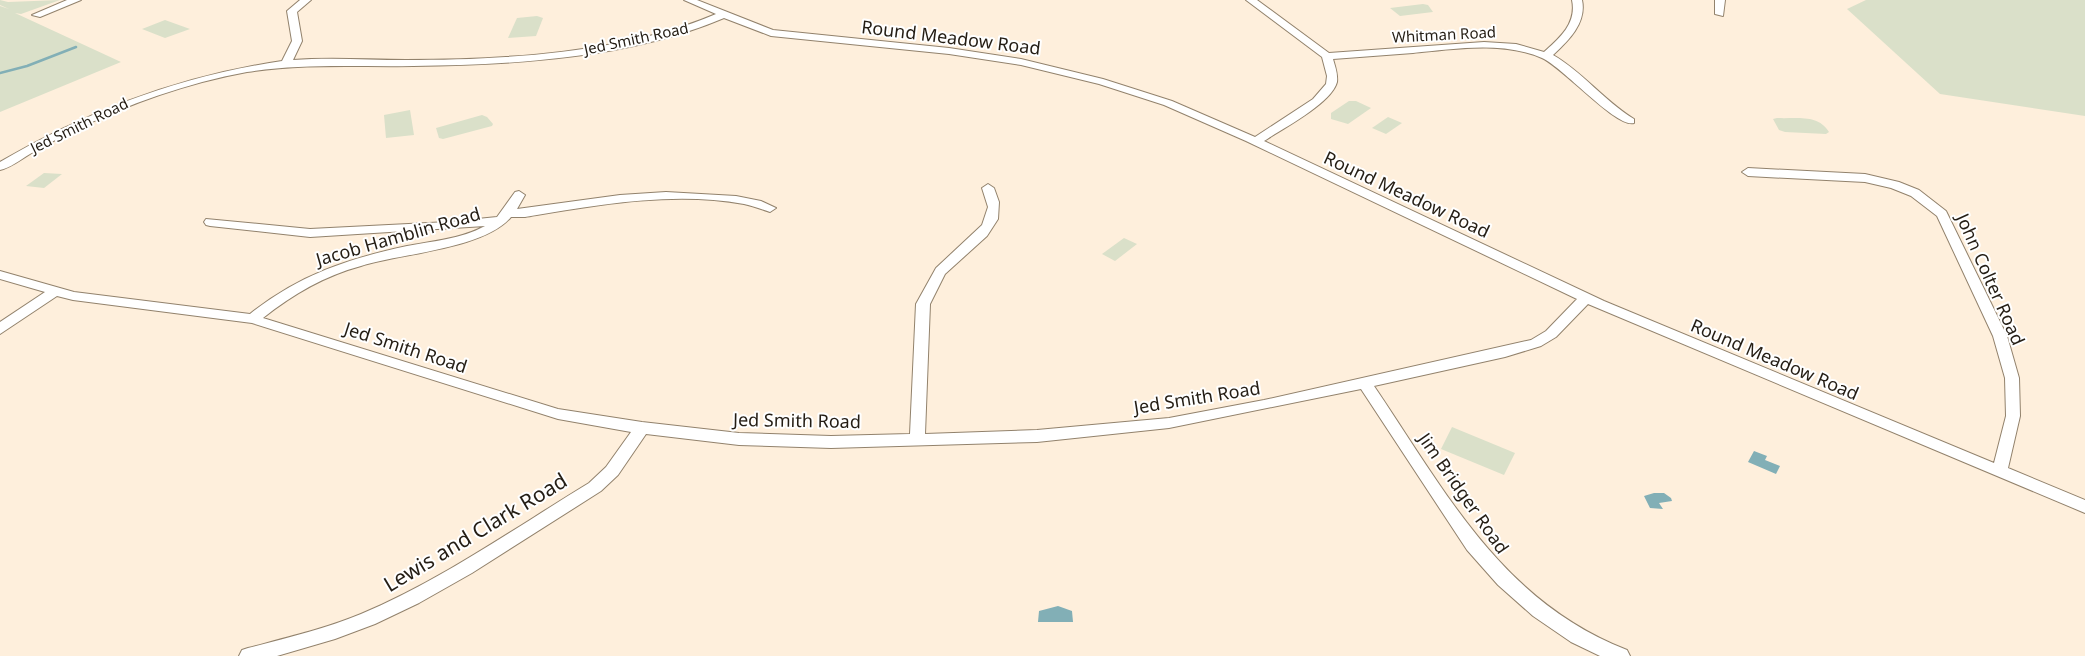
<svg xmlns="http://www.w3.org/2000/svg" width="2085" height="656" font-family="'Noto Sans',sans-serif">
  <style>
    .green { fill: #dae0c9 }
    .water { fill: #82afb6 }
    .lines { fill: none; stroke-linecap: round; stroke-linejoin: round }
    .stream { stroke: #82afb6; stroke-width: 2.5 }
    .minor-casing { stroke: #92826c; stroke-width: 2 }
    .minor { fill: #fff; fill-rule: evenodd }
    .labels { text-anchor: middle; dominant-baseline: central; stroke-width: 4; stroke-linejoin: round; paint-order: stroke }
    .far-street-label { font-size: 15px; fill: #241d14; stroke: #fff }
    .street-label { font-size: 18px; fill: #241d14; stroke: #fff }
    .near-street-label { font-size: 21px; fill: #241d14; stroke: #fff }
  </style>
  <rect width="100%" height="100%" fill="#feefdc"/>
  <!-- green -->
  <g class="green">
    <path d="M0 0 8 2 60 0 21 14 15 13 121 62 0 112V6L9 9 0 5Z"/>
    <path d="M1866 0H2085V116L1940 94 1847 9Z"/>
    <path d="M1423 4 1428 5 1433 12 1400 16 1390 8Z"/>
    <path d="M537 16 543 18 536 36 508 38 517 18Z"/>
    <path d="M165 20 190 29 165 38 142 29Z"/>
    <path d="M1349 101H1356L1371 108 1348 124 1331 119V113Z"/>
    <path d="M410 110 414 135 386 138 384 115Z"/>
    <path d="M482 115 487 117 493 124 492 126 443 139 439 138 436 128Z"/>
    <path d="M1388 117 1402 123 1386 134 1372 128Z"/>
    <path d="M1777 118C1797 119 1818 114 1829 132L1826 134 1785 132 1779 130 1773 119Z"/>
    <path d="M44 173 62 174 44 188 26 186Z"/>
    <path d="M1124 238 1137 244 1115 261 1102 254Z"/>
    <path d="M1452 427 1515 453 1504 475 1441 449Z"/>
  </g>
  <!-- water -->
  <g class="water">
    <path d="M1754 451 1767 456 1765 460 1780 466 1776 474 1748 462Z"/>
    <path d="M1654 493H1664L1671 498 1672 501 1659 503 1663 509 1650 508 1644 496Z"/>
    <path d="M1058 606 1072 611 1073 622H1038L1039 611Z"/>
  </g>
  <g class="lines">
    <!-- stream -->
    <path class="stream" d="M0 73 27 66 76 47"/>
    <defs>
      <g id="minor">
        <path d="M67 0H81L40 17 32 15Z"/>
        <path d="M300 0H311L297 12 302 41 293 60C331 57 369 60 406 60 504 60 625 53 716 14L684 0H697L773 30 949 48 1021 59 1103 79 1172 101 1255 137 1313 99 1326 84 1327 76 1322 57 1246 0H1257L1329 53 1484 42 1516 44 1544 52C1560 38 1577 23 1572 0H1582C1587 23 1568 41 1553 55 1583 72 1604 101 1634 119V123C1616 128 1564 68 1542 58 1502 41 1455 49 1413 53 1386 55 1360 57 1333 59 1335 66 1338 74 1337 82 1332 103 1282 129 1264 141L1604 301 1994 463 2006 416 2005 378 1993 336 1937 216 1911 196 1891 188 1865 182 1748 176 1742 172 1748 168 1865 174 1899 182 1919 190 1946 211 2007 336 2019 378 2020 416 2008 468 2085 500V513L1588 304 1556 337 1541 346 1505 357 1374 386C1446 492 1501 601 1627 650L1630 656H1600L1571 642 1533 616 1498 585 1467 550 1361 389 1169 428 1037 442 831 448 739 445 646 434 618 475 601 491 472 573 419 603 375 624 335 639 277 656H239L242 650 248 648C286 638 325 629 361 614 442 580 515 528 589 483L606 467 631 432 558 419 252 323 73 300 57 296 0 334V322L45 292 0 279V271L74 292 250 314C299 275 347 259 407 246 433 241 461 239 485 226L310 237 210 226 206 225 204 222 206 219 310 229 448 222 497 217 515 192 519 191 525 195 517 209 620 195 666 192 736 196 761 201 776 208 770 212C761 209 753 206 744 204 672 191 597 205 525 217H511C484 249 402 253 361 266 324 276 293 294 263 318L558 409 642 422 739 433 831 436 910 434 916 304 936 268 982 225 988 207 982 188 988 184 994 188 999 202 998 219 987 236 945 274 930 304 925 434 1037 430 1169 418 1264 400 1531 340 1546 331 1577 299 1246 141 1164 105 1099 84 1021 65 949 54 771 36 724 18C630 58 514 65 413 66 357 67 303 63 247 72 187 83 128 104 73 131 58 138 44 146 30 154 20 160 10 168 0 170V162C89 110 180 76 282 61L292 41 287 11Z"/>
        <path d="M1715 0H1725L1723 16 1715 14Z"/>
      </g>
    </defs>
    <!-- minor casing -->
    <use href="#minor" class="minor-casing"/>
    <!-- minor -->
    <use href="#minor" class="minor"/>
  </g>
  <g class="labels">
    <!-- far-street labels -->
    <g class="far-street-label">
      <text transform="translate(1444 34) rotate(-3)">Whitman Road</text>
      <text transform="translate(636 38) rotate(-12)">Jed Smith Road</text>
      <text transform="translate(79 125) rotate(-26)">Jed Smith Road</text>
    </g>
    <!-- street labels -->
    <g class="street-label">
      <text transform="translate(951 37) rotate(7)">Round Meadow Road</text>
      <text transform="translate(1407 194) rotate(25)">Round Meadow Road</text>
      <text transform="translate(398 236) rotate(-16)">Jacob Hamblin Road</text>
      <text transform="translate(1991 279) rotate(66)">John Colter Road</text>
      <text transform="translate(406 347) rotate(18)">Jed Smith Road</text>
      <text transform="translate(1775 359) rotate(23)">Round Meadow Road</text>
      <text transform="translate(1197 397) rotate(-9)">Jed Smith Road</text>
      <text transform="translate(797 420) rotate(1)">Jed Smith Road</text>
      <text transform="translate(1464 493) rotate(55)">Jim Bridger Road</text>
    </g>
    <!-- near-street labels -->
    <g class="near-street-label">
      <text transform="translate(475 532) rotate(-31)">Lewis and Clark Road</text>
    </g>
  </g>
</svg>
